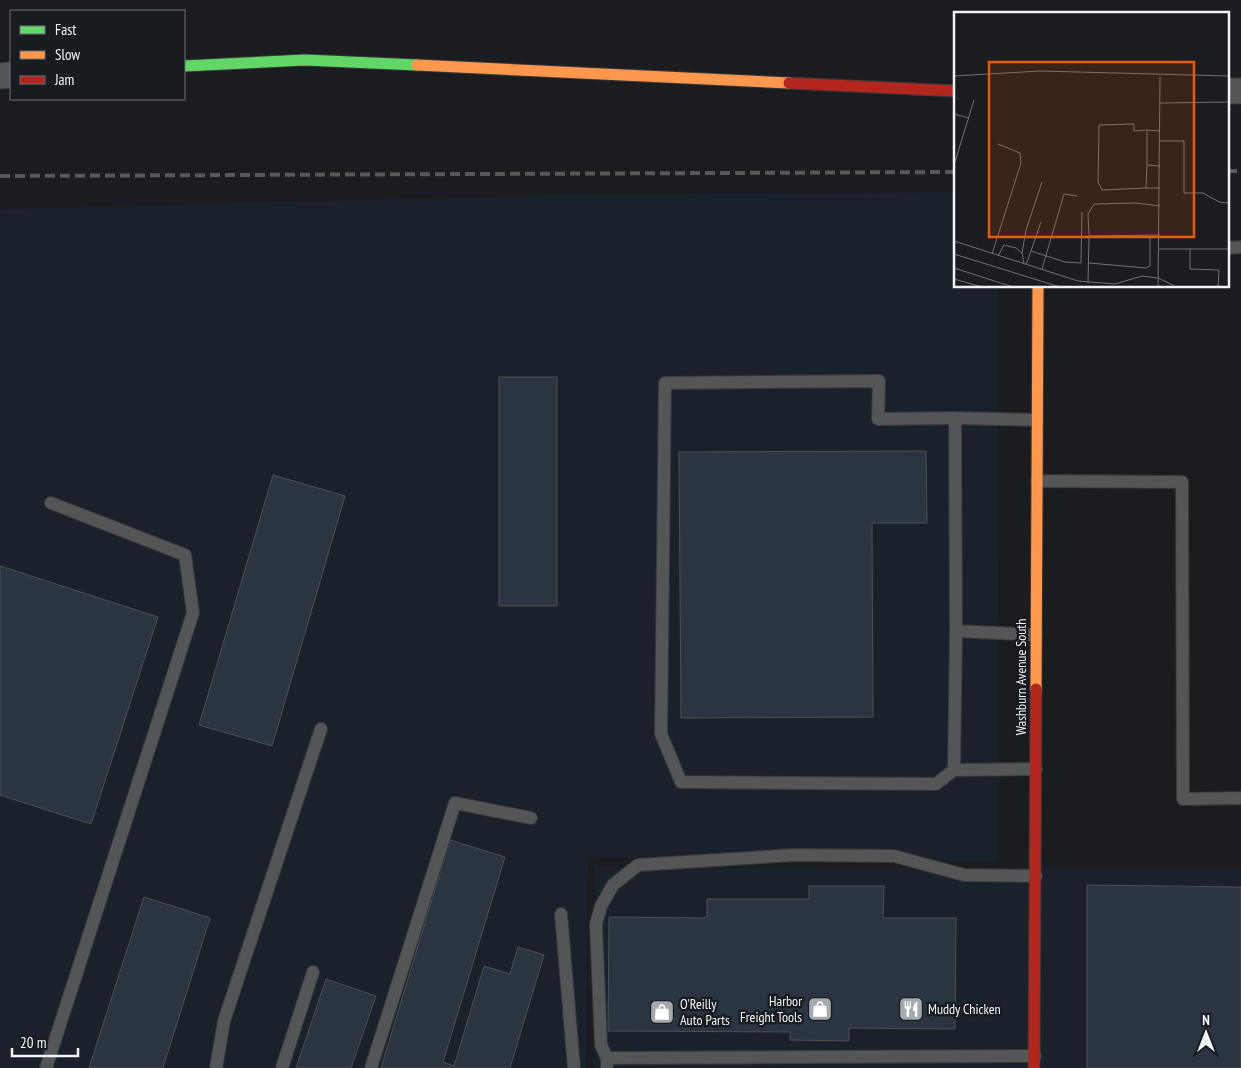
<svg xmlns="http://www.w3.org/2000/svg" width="1241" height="1068" font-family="'PT Sans Narrow',sans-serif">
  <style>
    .built { fill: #1a212a }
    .building { fill: #2a3541; stroke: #4e5052 }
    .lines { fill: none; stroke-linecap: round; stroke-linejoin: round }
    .lane-casing { stroke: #38393b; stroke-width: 14 }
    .street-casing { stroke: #38393b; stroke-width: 27 }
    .fast-casing { stroke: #38393b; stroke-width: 13 }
    .slow-casing { stroke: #38393b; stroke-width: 13 }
    .jam-casing { stroke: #38393b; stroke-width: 13 }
    .lane { stroke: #545557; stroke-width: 12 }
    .street { stroke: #545557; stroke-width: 25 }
    .fast { stroke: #63d668; stroke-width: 11 }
    .slow { stroke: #ff974d; stroke-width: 11 }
    .jam { stroke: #b3261e; stroke-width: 11 }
    .rail { stroke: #56585a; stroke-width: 4; stroke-dasharray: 10 5; stroke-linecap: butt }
    .labels { text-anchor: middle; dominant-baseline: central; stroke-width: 5; stroke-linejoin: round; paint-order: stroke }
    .street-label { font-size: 14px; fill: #f1f4f8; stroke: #181c21 }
    .poi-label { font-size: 14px; fill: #f1f4f8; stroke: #181c21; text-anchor: start }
    .inset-road { fill: none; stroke: #707276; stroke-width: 1 }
    .view { fill: #e8590c; fill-opacity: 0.15; stroke: #e8590c; stroke-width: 2.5 }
    .inset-edge { fill: none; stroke: #f1f4f8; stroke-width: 2.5 }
  </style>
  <rect width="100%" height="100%" fill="#1a1c1f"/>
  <!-- built -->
  <g class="built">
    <path d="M955 192V286H998L999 862 588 857 586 1068H0V209L547 195Z"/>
    <path d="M595 867 1241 868V1068H593Z"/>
  </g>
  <!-- building -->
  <g class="building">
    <rect x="499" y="377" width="58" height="229"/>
    <path d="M926 451 927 523H872L873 717 681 718 679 452Z"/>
    <path d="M273 475 345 496 272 746 199 725Z"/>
    <path d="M0 566 158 617 91 824 0 795Z"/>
    <path d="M450 840 505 857 443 1062 454 1066 484 966 510 974 518 947 544 955 510 1068H381Z"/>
    <path d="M1087 885 1241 887V1068H1087Z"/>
    <path d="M809 886H884L883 918H956L955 1029 849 1028V1041L790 1040V1032L608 1031 609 917 703 918 707 917V899H809Z"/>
    <path d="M144 897 210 918 163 1068H89Z"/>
    <path d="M326 979 376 996 351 1068H296Z"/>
  </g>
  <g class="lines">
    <defs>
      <g id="lane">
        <path d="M1227 248 1241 247"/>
        <path d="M1037 481 1182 482 1183 799 1241 798"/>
        <path d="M956 631 954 770 1036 769"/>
        <path d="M1036 635 956 631 955 418 1037 420"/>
        <path d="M954 770 936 784 681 782 661 734 665 383 879 381 878 419 955 418"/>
        <path d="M561 914 574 1068"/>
        <path d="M607 1058 601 1045 596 924 601 906 613 885 638 865 794 855 894 856 964 875 1036 876"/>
        <path d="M46 1068 193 613 185 555 51 503"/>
        <path d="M216 1068 224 1021 321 729"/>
        <path d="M282 1068 313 972"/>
        <path d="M371 1068 455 803 531 818"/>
        <path d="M607 1068V1058L1035 1056"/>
      </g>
      <g id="street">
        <path d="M0 76 11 75"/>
        <path d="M1227 91H1241"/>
      </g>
      <path id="fast" d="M184 66 305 60 417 65"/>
      <g id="slow">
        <path d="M417 65 789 83"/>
        <path d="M1036 689 1038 286"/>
      </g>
      <g id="jam">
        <path d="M789 83 955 91"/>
        <path d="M1034 1068 1036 689"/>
      </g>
    </defs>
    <!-- lane casing -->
    <use href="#lane" class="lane-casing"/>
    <!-- street casing -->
    <use href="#street" class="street-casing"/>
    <!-- fast casing -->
    <use href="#fast" class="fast-casing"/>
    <!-- slow casing -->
    <use href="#slow" class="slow-casing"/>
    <!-- jam casing -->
    <use href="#jam" class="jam-casing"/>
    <!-- lane -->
    <use href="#lane" class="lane"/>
    <!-- street -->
    <use href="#street" class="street"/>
    <!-- fast -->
    <use href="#fast" class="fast"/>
    <!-- slow -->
    <use href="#slow" class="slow"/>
    <!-- jam -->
    <use href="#jam" class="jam"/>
    <!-- rail -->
    <g class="rail">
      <path d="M1227 171H1241"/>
      <path d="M0 176 955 172"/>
    </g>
  </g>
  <!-- icons -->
  <defs>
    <symbol id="shop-square" viewBox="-11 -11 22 22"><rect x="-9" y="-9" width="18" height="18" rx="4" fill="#a6a8ac" stroke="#181c21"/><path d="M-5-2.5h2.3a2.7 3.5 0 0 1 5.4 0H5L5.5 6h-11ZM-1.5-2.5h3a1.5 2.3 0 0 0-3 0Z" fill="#fff"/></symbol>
    <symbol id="restaurant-square" viewBox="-11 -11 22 22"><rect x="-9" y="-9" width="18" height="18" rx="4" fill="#a6a8ac" stroke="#181c21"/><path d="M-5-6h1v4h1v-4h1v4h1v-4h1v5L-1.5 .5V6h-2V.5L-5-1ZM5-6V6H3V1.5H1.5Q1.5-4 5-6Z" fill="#fff"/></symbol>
  </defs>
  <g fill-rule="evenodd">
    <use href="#shop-square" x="806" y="995" width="28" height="28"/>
    <use href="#restaurant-square" x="897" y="995" width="28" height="28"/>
    <use href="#shop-square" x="648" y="998" width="28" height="28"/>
  </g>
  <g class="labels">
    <!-- street labels -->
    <g class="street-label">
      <text transform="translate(1021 677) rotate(-90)">Washburn Avenue South</text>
    </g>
    <!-- poi labels -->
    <g class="poi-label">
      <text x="802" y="1001" text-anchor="end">Harbor<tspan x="802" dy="16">Freight Tools</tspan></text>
      <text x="680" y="1004">O'Reilly<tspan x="680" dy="16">Auto Parts</tspan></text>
      <text x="928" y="1009">Muddy Chicken</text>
    </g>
  </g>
  <!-- overview -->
  <g transform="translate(954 12)">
    <rect width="275" height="275" fill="#1a1c1f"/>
    <path class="inset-road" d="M0 64 86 59 275 64M206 91 275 90M0 102 15 106M206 129H230V181H249L265 190 275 191M0 153 20 88M193 153 192 176H206M206 154 193 153V118L206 119M192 176 148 178 144 170 145 113 180 112V119L193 118M135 224 134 202 140 192 182 191 206 194M0 229 124 269 161 272 188 264 204 266 223 275M205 237H275M236 237V257L265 258 264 275M77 239 87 210M68 241 72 218 88 170M0 242 106 275M38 242 67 151 66 141 44 132M44 244 50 233 62 236 68 241 70 252M135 251 192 256 196 254V224M72 253 77 239 111 250 127 251 128 200M0 256 59 275M88 257 110 182 123 184M0 267 28 275M134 271 135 224 206 223M204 275 206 65"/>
    <path class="view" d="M35 50H240V225H35Z"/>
    <rect width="275" height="275" class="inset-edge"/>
  </g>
  <!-- legend -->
  <rect x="10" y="10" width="175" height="90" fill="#181c21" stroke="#6f7277"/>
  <rect x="20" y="26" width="25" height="8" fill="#63d668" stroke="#6f7277"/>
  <text x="55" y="35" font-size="15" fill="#f1f4f8">Fast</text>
  <rect x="20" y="51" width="25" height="8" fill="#ff974d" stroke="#6f7277"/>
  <text x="55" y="60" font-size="15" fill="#f1f4f8">Slow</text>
  <rect x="20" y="76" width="25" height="8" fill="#b3261e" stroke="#6f7277"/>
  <text x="55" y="85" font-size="15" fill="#f1f4f8">Jam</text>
  <!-- north arrow -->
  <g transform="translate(1206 1033)" stroke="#181c21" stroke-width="4" paint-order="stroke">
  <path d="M0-4L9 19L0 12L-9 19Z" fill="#f1f4f8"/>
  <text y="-8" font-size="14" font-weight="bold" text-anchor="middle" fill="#f1f4f8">N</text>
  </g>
  <!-- scale -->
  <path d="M12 1048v8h66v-8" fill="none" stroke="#f1f4f8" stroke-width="2.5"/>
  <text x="20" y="1048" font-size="15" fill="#f1f4f8" stroke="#181c21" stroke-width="4" paint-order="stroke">20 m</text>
</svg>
